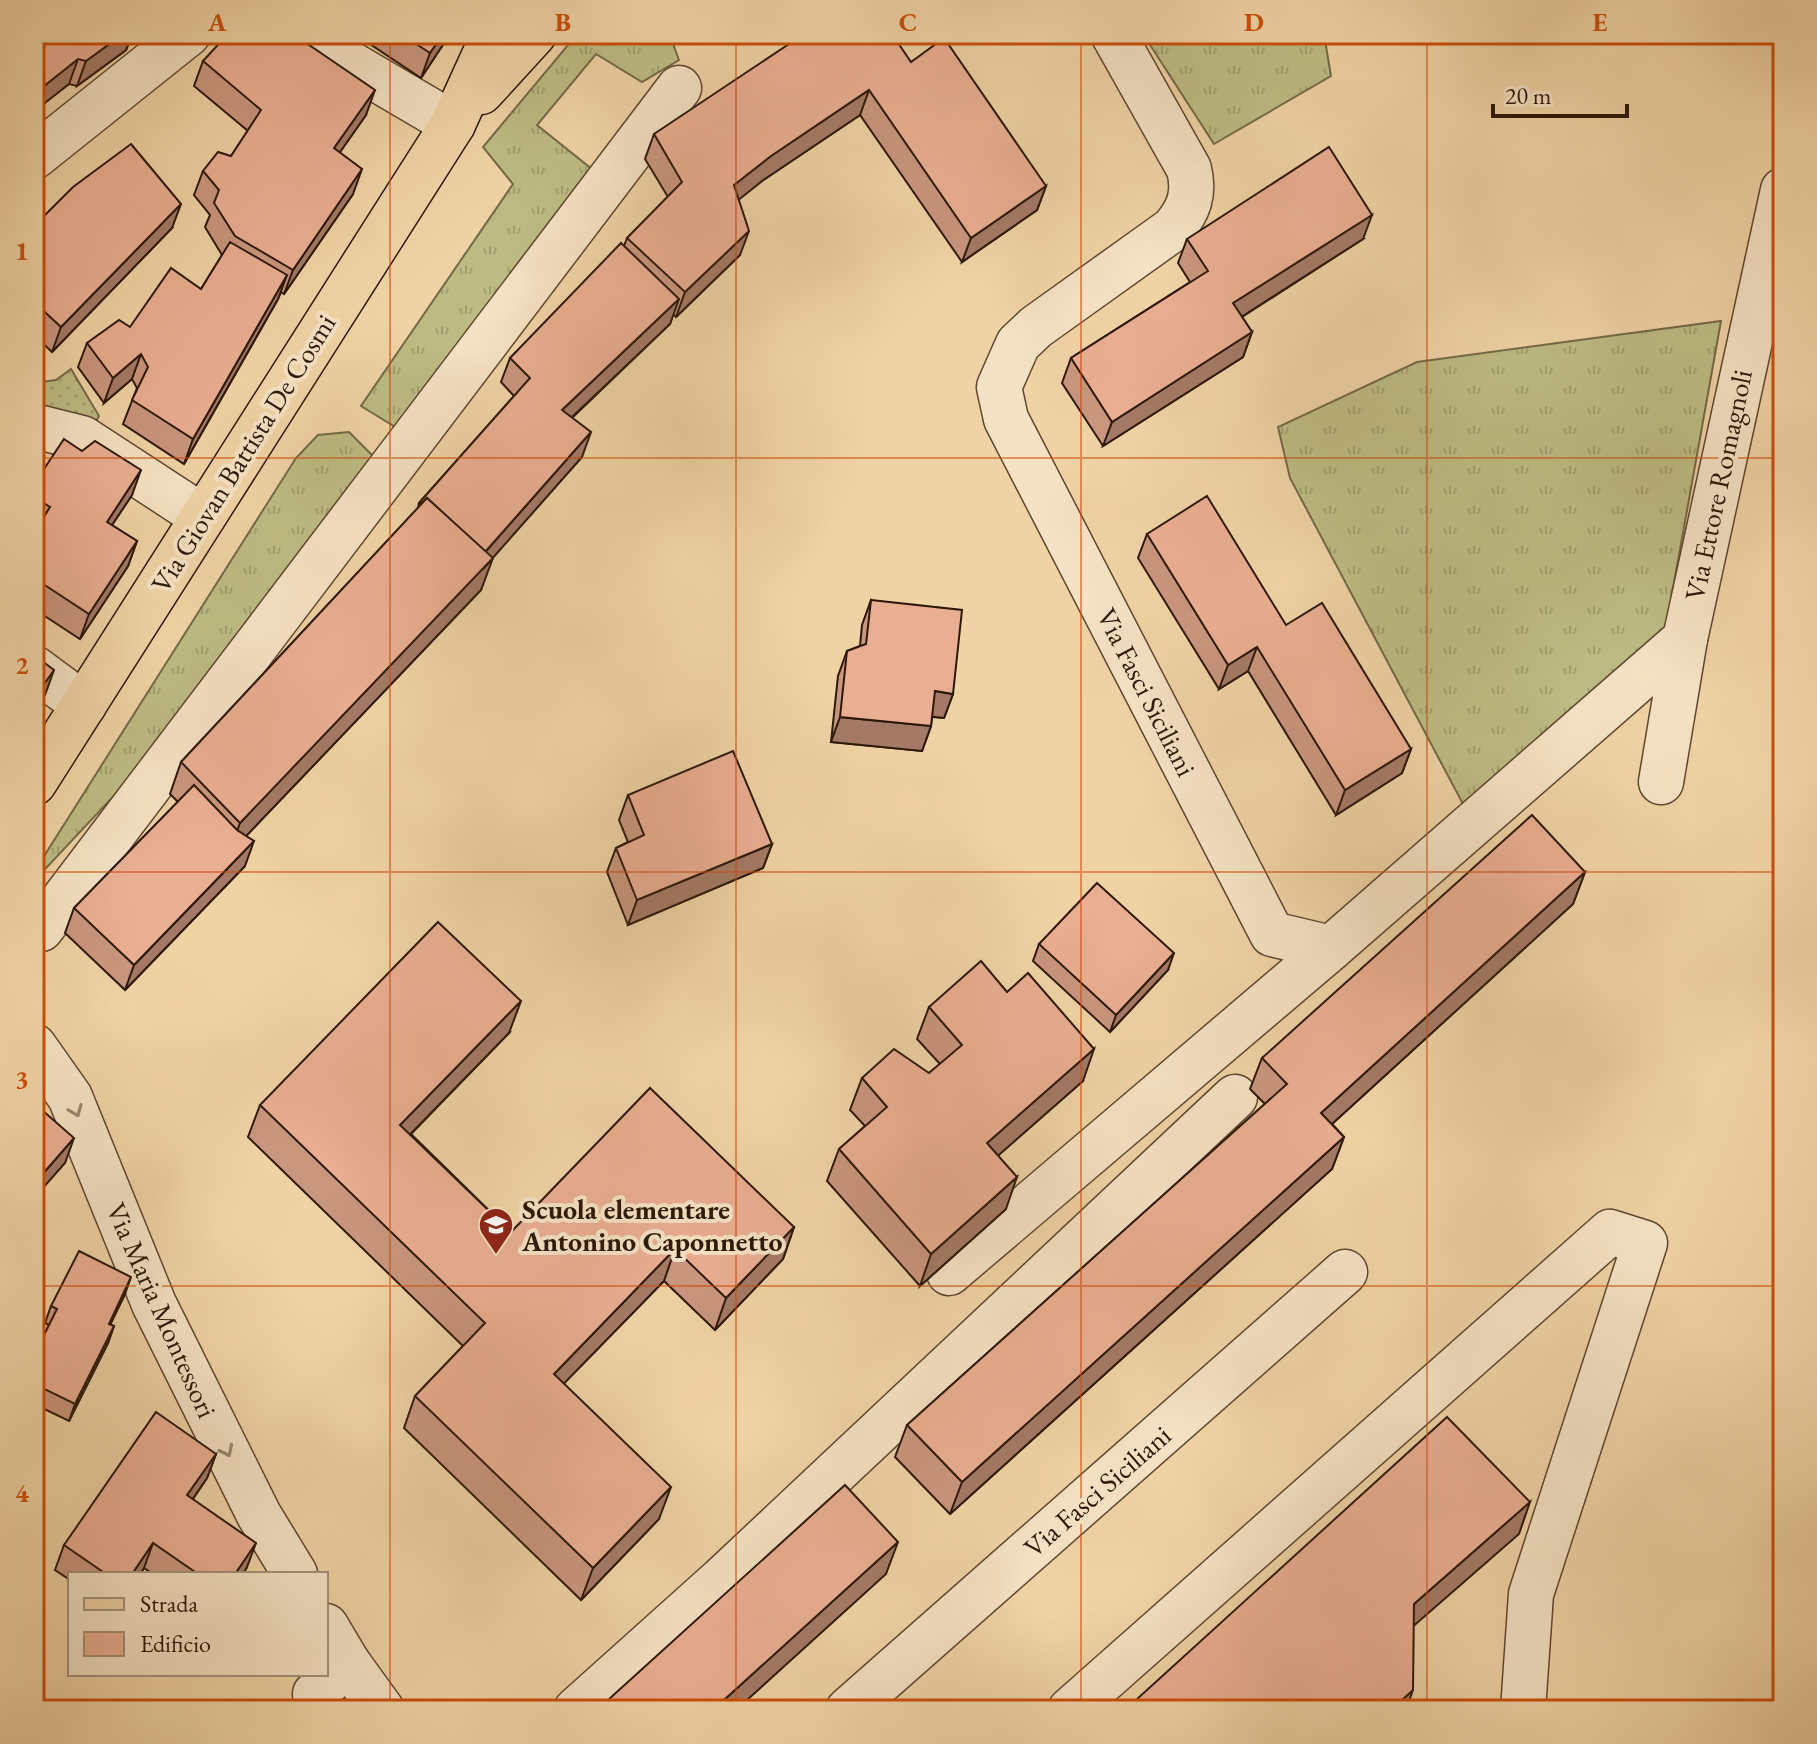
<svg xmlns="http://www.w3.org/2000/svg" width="1817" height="1744" font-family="'EB Garamond',serif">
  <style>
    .grass { fill: url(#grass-tufts); stroke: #756a46; stroke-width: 2 }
    .park { fill: url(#park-dots); stroke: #756a46; stroke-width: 2 }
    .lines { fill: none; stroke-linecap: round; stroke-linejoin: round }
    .minor-casing { stroke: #5e472f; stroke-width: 47 }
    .major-casing { stroke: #2d1808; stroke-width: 47 }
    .minor { stroke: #f5e2c4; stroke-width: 44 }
    .major { stroke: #f0d3a5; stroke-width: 44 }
    .wall { fill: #c9967e; stroke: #2d1808; stroke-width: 2 }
    .shaded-wall { fill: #a47a66; stroke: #2d1808; stroke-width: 2 }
    .building { fill: #eaae92; stroke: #2d1808; stroke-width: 2 }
    .oneway { stroke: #9b876f }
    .grid { fill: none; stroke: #cc4f0b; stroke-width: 2; stroke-opacity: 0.55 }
    .labels { text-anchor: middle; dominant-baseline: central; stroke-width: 8; stroke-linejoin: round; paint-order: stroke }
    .street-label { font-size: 28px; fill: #2d1808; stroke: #f5e2c4 }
    .poi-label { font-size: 28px; font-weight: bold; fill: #2d1808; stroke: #f5e2c4; text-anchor: start }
    .neatline { fill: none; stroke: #cc4f0b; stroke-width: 3 }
    .grid-label { font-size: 26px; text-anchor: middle; font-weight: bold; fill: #cc4f0b }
  </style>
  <defs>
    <pattern id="grass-tufts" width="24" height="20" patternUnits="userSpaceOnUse" patternTransform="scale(2)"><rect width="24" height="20" fill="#bdbb83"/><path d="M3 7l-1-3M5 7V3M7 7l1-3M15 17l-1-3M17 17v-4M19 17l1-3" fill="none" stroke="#a3a070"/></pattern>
    <pattern id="park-dots" width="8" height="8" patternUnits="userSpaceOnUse" patternTransform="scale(2)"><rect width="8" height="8" fill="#bdbb83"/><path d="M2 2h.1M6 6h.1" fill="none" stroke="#a3a070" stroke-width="1.8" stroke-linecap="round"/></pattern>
  </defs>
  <rect width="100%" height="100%" fill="#f0d3a5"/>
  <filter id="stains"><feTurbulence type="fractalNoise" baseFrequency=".0025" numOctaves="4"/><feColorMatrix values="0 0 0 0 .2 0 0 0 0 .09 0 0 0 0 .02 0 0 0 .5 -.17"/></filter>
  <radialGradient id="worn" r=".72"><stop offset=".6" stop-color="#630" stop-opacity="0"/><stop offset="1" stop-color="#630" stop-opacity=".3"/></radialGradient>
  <!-- grass -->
  <g class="grass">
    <path d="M586 34H660L672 41 679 60 642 82 596 54 537 125 608 182 413 438 361 406 513 184 483 147 568 45Z"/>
    <path d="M1143 34H1324L1331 76 1214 144Z"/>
    <path d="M1721 321 1665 633 1463 804 1290 478 1278 427 1417 362Z"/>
    <path d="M349 432 386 469 243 658 34 881V872L296 458 318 435Z"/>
  </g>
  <!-- park -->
  <path class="park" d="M71 369 99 416 77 454 47 449 34 456V383L56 380Z"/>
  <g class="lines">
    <defs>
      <g id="minor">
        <path d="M300 34 453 124"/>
        <path d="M1113 34 1189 169C1195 194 1189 210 1173 229L1036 327 1018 344 999 387 1006 419 1272 934 1331 948 1685 639"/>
        <path d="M34 157 188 34"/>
        <path d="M34 426 82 438 203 517"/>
        <path d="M34 668 84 705"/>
        <path d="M1661 782 1685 639 1783 190"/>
        <path d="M34 926 41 929 679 88"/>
        <path d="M34 1046 70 1097 154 1304 259 1515 295 1574"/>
        <path d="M949 1273 1331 948"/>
        <path d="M348 1663 382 1710"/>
        <path d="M323 1710 315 1694 348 1663 326 1626"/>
        <path d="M576 1710 721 1580 1235 1097"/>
        <path d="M848 1710 1345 1272"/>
        <path d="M1070 1710 1610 1232 1645 1243 1531 1594 1523 1710"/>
      </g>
      <g id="major">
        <path d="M481 92 534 34"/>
        <path d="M34 783 453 124 494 34"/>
      </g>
    </defs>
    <!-- minor casing -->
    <use href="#minor" class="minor-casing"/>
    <!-- major casing -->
    <use href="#major" class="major-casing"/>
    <!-- minor -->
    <use href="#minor" class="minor"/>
    <!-- major -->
    <use href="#major" class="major"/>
  </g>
  <!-- wall -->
  <g class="wall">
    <path d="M34 34H137L130 40 126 50 77 86 69 84 37 109Z"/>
    <path d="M362 34H450L421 78 361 38Z"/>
    <path d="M203 61 366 115 340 152 353 194 284 294 281 292 278 299 184 464 123 424 137 388 132 379 104 403 78 367 87 343 130 327 201 289 222 255 205 227 210 215 194 195 203 171 231 156 248 131 194 86Z"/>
    <path d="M911 62 1046 186 1037 210 962 262 860 115 762 181 739 199 740 255 676 317 673 314 670 324 572 418 582 457 492 558 481 590 246 836 245 866 125 990 65 933 74 908 178 802 170 794 181 762 418 508 419 503 514 396 501 382 510 358 624 246 627 238 668 197 645 159 654 134Z"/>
    <path d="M34 226 172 228 52 352 34 335Z"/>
    <path d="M1187 239H1363L1242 317 1252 332 1243 357 1103 446 1062 383 1071 358 1190 282 1178 263Z"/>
    <path d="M34 484 132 495 112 525 137 541 128 566 80 639 34 609V533L36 529 34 527Z"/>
    <path d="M1147 534 1286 625 1411 749 1402 773 1336 815 1248 671 1219 689 1138 558Z"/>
    <path d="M871 600 953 694 944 718 932 717 931 726 922 751 831 742 838 676 847 651 860 646 862 625Z"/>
    <path d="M628 795 772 844 763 868 628 925 607 872 616 848 628 842 619 820Z"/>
    <path d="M1585 872 1573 904 1332 1124 1344 1137 1332 1169 950 1514 895 1457 907 1425 1265 1104 1250 1089 1262 1058Z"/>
    <path d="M1039 944 1168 970 1110 1032 1033 961Z"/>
    <path d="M929 1007 1083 1081 998 1155 1006 1209 920 1286 827 1181 839 1149 865 1126 850 1110 862 1078 929 1073 940 1064 917 1039Z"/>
    <path d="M509 1033 411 1134 511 1232 794 1227 783 1259 715 1330 664 1281 564 1383 659 1519 581 1600 404 1428 415 1396 463 1346 248 1137 260 1105Z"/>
    <path d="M125 1294 110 1325 114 1326 108 1343 69 1421 34 1404V1355L49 1325 45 1323 51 1306Z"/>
    <path d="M216 1454 207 1478 193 1499 247 1567 243 1574H153L144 1568 140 1574H70V1580L55 1570 64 1545Z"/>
  </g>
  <!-- shaded-wall -->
  <g class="shaded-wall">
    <path d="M123 34H137L130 40 126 50 77 86 86 61Z"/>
    <path d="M443 34H450L421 78 430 53Z"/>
    <path d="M78 59 69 84 37 109 34 117V94Z"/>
    <path d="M375 90 366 115 326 172 334 148Z"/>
    <path d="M869 90 860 115 762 181 726 210 734 185 771 156Z"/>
    <path d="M362 169 353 194 284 294 293 270Z"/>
    <path d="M1046 186 1037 210 962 262 971 238Z"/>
    <path d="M181 204 172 228 52 352 61 327Z"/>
    <path d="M1372 215 1363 239 1224 328 1233 303Z"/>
    <path d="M749 231 740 255 676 317 685 292Z"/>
    <path d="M287 275 278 299 184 464 193 439Z"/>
    <path d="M679 299 670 324 553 435 562 410Z"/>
    <path d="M1252 332 1243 357 1103 446 1112 422Z"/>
    <path d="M141 354 132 379 104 403 113 378Z"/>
    <path d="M591 432 582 457 483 569 493 558 481 590 228 855 240 823 481 557Z"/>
    <path d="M141 470 132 495 98 546 107 522Z"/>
    <path d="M137 541 128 566 80 639 89 614Z"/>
    <path d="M1257 647 1248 671 1219 689 1228 665Z"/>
    <path d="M54 670 45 695 34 710V698Z"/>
    <path d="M935 691 953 694 944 718 926 716Z"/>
    <path d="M840 717 931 726 922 751 831 742Z"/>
    <path d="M1411 749 1402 773 1336 815 1345 790Z"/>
    <path d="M254 841 245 866 125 990 134 965Z"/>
    <path d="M772 844 763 868 628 925 637 900Z"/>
    <path d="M1585 872 1573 904 1309 1145 1321 1113Z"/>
    <path d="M1174 953 1168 970 1110 1032 1116 1015Z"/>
    <path d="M521 1001 509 1033 389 1156 400 1125Z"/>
    <path d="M1094 1049 1083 1081 976 1175 987 1143Z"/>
    <path d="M1344 1137 1332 1169 950 1514 962 1482Z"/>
    <path d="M74 1138 65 1163 34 1198V1184Z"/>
    <path d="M1017 1177 1006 1209 920 1286 931 1254Z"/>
    <path d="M794 1227 783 1259 715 1330 726 1298Z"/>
    <path d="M675 1249 664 1281 542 1406 554 1374Z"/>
    <path d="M131 1277 125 1294 102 1341 109 1324Z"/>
    <path d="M114 1326 108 1343 69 1421 75 1404Z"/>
    <path d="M216 1454 207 1478 178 1520 187 1495Z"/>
    <path d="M671 1487 659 1519 581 1600 593 1568Z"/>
    <path d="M1530 1502 1519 1534 1402 1636 1414 1604Z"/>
    <path d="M898 1542 886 1574 736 1710H713Z"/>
    <path d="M153 1543 144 1568 140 1574H132Z"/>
    <path d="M256 1543 247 1567 243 1574H235Z"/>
    <path d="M1413 1690 1406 1710H1391Z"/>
  </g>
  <!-- building -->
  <g class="building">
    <path d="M34 34H123L86 61 78 59 34 94Z"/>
    <path d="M228 34H293L375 90 334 148 362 169 293 270 235 236 214 203 219 190 203 171 218 152 231 156 261 110 203 61Z"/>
    <path d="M401 34H443L430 53Z"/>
    <path d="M804 34H892L911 62 944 38 1046 186 971 238 869 90 771 156 734 185 749 231 685 292 627 238 682 182 654 134Z"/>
    <path d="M131 144 181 204 61 327 34 302V226L73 187Z"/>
    <path d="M1329 147 1372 215 1233 303 1252 332 1112 422 1071 358 1208 271 1187 239Z"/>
    <path d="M230 242 287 275 193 439 132 400 148 367 141 354 113 378 87 343 119 320 130 327 171 268 201 289Z"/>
    <path d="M621 243 679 299 562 410 591 432 485 552 427 498 421 504 419 503 530 378 510 358Z"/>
    <path d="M64 439 82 451 95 441 141 470 107 522 137 541 89 614 34 578V533L50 507 34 497V484Z"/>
    <path d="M1207 496 1286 625 1322 603 1411 749 1345 790 1257 647 1228 665 1147 534Z"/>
    <path d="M427 498 493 558 240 823 181 762Z"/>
    <path d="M871 600 962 610 953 694 935 691 931 726 840 717 847 651 866 644Z"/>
    <path d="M34 655 54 670 34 698Z"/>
    <path d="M733 751 772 844 637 900 616 848 644 835 628 795Z"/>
    <path d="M194 785 237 830 254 841 134 965 74 908Z"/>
    <path d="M1532 815 1585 872 1321 1113 1344 1137 962 1482 907 1425 1287 1084 1262 1058Z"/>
    <path d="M1097 883 1174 953 1116 1015 1039 944Z"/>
    <path d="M438 922 521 1001 400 1125 511 1232 650 1088 794 1227 726 1298 675 1249 554 1374 671 1487 593 1568 415 1396 485 1323 260 1105Z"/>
    <path d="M981 961 1007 992 1028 973 1094 1049 987 1143 1017 1177 931 1254 839 1149 887 1107 862 1078 894 1049 929 1073 962 1045 929 1007Z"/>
    <path d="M34 1103 74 1138 34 1184Z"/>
    <path d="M79 1251 131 1277 109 1324 114 1326 75 1404 34 1384V1355L57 1309 51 1306Z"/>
    <path d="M156 1412 216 1454 187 1495 256 1543 235 1574H198L153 1543 132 1574H106L64 1545Z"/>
    <path d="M1447 1417 1530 1502 1414 1604 1413 1690 1391 1710H1125Z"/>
    <path d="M845 1485 898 1542 713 1710H597Z"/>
  </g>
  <!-- one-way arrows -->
  <defs><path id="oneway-chevron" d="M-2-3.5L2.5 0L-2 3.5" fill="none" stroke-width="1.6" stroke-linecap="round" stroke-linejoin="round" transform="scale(2)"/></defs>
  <g class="oneway">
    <use href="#oneway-chevron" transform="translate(76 1111) rotate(68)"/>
    <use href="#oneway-chevron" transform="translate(227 1451) rotate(64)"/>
  </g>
  <!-- grid -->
  <path class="grid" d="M390 34V1710M736 34V1710M1081 34V1710M1427 34V1710M34 458H1783M34 872H1783M34 1286H1783"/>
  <!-- icons -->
  <defs>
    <symbol id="school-pin" viewBox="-11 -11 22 30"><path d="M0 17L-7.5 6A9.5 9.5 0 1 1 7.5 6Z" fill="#8f2418" stroke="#f5e2c4"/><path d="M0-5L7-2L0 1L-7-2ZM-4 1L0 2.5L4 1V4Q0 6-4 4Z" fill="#fff"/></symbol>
  </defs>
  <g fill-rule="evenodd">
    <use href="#school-pin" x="476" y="1205" width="40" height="54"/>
  </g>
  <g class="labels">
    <!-- street labels -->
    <g class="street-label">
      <text transform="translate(243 453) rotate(-58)">Via Giovan Battista De Cosmi</text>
      <text transform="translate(1718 485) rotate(-78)">Via Ettore Romagnoli</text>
      <text transform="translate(1147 692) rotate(63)">Via Fasci Siciliani</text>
      <text transform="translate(162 1310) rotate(66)">Via Maria Montessori</text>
      <text transform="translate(1097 1491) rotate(-41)">Via Fasci Siciliani</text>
    </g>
    <!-- poi labels -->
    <g class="poi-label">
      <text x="522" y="1209">Scuola elementare<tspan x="522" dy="32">Antonino Caponnetto</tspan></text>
    </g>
  </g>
  <!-- margin -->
  <rect width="1817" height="1744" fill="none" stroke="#f0d3a5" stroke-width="88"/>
  <!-- legend -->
  <rect x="68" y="1572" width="260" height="104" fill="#f5e2c4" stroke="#a59179" stroke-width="2"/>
  <rect x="84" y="1598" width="40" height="12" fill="#f0d3a5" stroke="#a59179" stroke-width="2"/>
  <text x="140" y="1612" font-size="24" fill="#2d1808">Strada</text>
  <rect x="84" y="1632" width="40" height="24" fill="#eaae92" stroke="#a59179" stroke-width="2"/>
  <text x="140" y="1652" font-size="24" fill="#2d1808">Edificio</text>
  <!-- scale -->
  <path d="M1493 104v12h134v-12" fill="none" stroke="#2d1808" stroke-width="4"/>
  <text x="1505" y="104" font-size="24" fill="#2d1808" stroke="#f5e2c4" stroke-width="6" paint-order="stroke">20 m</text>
  <rect x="44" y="44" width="1729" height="1656" class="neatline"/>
  <g class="grid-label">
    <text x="217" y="31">A</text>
    <text x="563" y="31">B</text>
    <text x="908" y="31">C</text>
    <text x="1254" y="31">D</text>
    <text x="1600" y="31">E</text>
    <text x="22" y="260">1</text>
    <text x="22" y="674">2</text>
    <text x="22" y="1088">3</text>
    <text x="22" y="1502">4</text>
  </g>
  <rect width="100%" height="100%" filter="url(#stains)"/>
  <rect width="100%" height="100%" fill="url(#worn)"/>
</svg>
